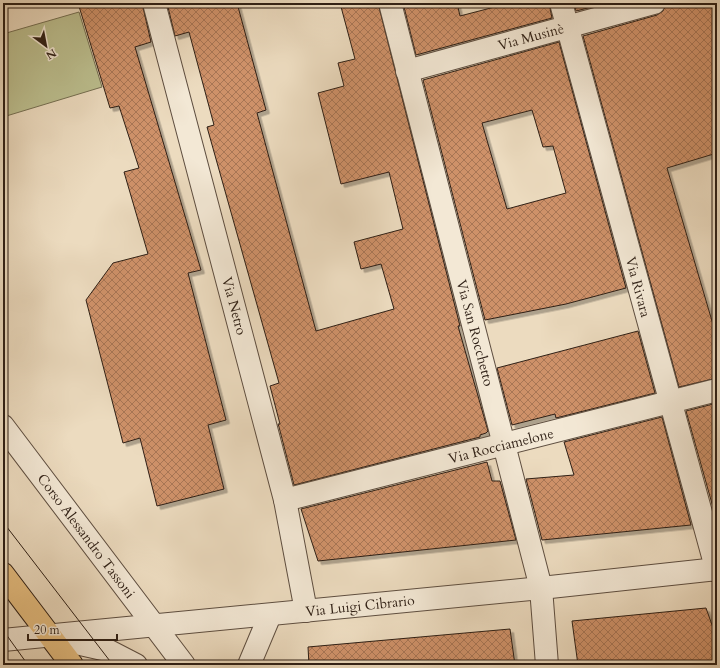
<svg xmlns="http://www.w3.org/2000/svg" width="720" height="668" font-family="Cardo,serif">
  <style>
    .park { fill: #bcbf8f; stroke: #756f52 }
    .building { fill: url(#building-cross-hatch); stroke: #2e1f15; fill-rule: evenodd; filter: url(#shadow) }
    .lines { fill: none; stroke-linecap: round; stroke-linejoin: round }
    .minor-casing { stroke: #5e4e40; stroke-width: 24 }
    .major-casing { stroke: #2e1f15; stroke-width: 24 }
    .minor { stroke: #f3e8d5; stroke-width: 22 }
    .major { stroke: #e6be80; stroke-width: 22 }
    .tram { stroke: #2e1f15; stroke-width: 1 }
    .labels { text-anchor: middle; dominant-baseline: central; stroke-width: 3; stroke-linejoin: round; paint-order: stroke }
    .street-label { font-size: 14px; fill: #2e1f15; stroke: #f3e8d5 }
  </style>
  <defs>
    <pattern id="building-cross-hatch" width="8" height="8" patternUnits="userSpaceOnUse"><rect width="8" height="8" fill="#ce9169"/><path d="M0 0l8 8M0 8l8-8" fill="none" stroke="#a87655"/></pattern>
    <filter id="shadow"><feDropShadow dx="3.5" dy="3.5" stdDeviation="0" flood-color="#0004"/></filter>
  </defs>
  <rect width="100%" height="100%" fill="#ecdbbf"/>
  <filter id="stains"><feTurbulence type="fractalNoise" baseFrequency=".005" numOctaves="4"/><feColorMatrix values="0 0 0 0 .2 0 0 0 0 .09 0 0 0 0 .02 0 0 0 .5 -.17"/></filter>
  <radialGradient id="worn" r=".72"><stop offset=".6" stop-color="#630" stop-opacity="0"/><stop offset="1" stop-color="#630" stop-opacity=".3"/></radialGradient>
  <!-- park -->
  <path class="park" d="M79 12 102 87 3 117V34Z"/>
  <!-- building -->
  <g class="building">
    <path d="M78 3H142L151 42 135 47 201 270 188 273 226 420 208 425 224 489 157 506 140 438 123 443 86 300 113 263 148 254 124 172 139 168 119 106 110 108Z"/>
    <path d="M167 3H237L266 110 257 113 316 331 394 309 381 264 361 269 354 242 403 229 389 172 341 184 318 93 344 86 338 63 355 59 340 3H378L460 326H458L488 431 486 433 480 435V437L294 485 279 427 278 424H280L270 386 279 383 207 127 214 125 189 32 175 36Z"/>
    <path d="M403 3H457L460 16 510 3H549L552 18 416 55Z"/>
    <path d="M574 3H607L576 11Z"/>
    <path d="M666 3H717V153L667 168 717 338V378L679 387 583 36 657 15 663 11Z"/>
    <path d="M559 42 626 288 566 304 485 320 423 80ZM532 110 543 147 553 146 566 193 507 209 482 123Z"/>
    <path d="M638 331 655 393 556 418 555 414 512 425 497 368Z"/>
    <path d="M717 403V518H716L686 411Z"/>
    <path d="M662 417 691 525 542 540 526 479 574 475 564 442Z"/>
    <path d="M487 462 492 481H500L516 540 318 561 301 509Z"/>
    <path d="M706 608 717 639V665H578L572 621Z"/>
    <path d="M510 629 515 665H309L308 647Z"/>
  </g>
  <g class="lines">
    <defs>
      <g id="minor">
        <path d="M154 3 285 500 306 611"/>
        <path d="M390 3 541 588 547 665"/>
        <path d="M561 3 717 571"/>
        <path d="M407 71 654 3"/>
        <path d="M3 426 184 665"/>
        <path d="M285 500 717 390"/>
        <path d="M3 640 541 588 717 569"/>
        <path d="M67 641 107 650 136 665"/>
        <path d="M249 665 270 615"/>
      </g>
      <path id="major" d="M3 574 72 665"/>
    </defs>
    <!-- minor casing -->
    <use href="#minor" class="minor-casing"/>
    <!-- major casing -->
    <use href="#major" class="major-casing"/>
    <!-- minor -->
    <use href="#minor" class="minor"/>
    <!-- major -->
    <use href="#major" class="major"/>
    <!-- tram -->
    <g class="tram">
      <path d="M3 522 113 665"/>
      <path d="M3 630 28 665"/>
    </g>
  </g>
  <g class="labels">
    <!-- street labels -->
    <g class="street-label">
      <text transform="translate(531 37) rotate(-15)">Via Musinè</text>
      <text transform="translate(638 287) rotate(75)">Via Rivara</text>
      <text transform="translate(234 306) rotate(75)">Via Netro</text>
      <text transform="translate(475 333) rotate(75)">Via San Rocchetto</text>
      <text transform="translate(501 446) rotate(-14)">Via Rocciamelone</text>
      <text transform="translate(86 536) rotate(53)">Corso Alessandro Tassoni</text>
      <text transform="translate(360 606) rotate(-6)">Via Luigi Cibrario</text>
    </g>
  </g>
  <!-- margin -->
  <rect width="720" height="668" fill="none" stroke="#ecdbbf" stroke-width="16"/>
  <rect x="4" y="4" width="712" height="660" fill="none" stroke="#2e1f15" stroke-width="2"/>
  <rect x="8" y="8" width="704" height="652" fill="none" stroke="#2e1f15"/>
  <!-- north arrow -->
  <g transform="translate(46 46) rotate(148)" stroke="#f3e8d5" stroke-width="3" paint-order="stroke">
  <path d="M0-3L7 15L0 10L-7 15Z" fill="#2e1f15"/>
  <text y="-6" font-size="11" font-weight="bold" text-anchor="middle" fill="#2e1f15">N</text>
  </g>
  <!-- scale -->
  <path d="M28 634v6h89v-6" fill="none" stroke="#2e1f15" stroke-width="2"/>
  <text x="34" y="634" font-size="12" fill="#2e1f15" stroke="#f3e8d5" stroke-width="3" paint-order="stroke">20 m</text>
  <rect width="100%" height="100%" filter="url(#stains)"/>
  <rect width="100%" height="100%" fill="url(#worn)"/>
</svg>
